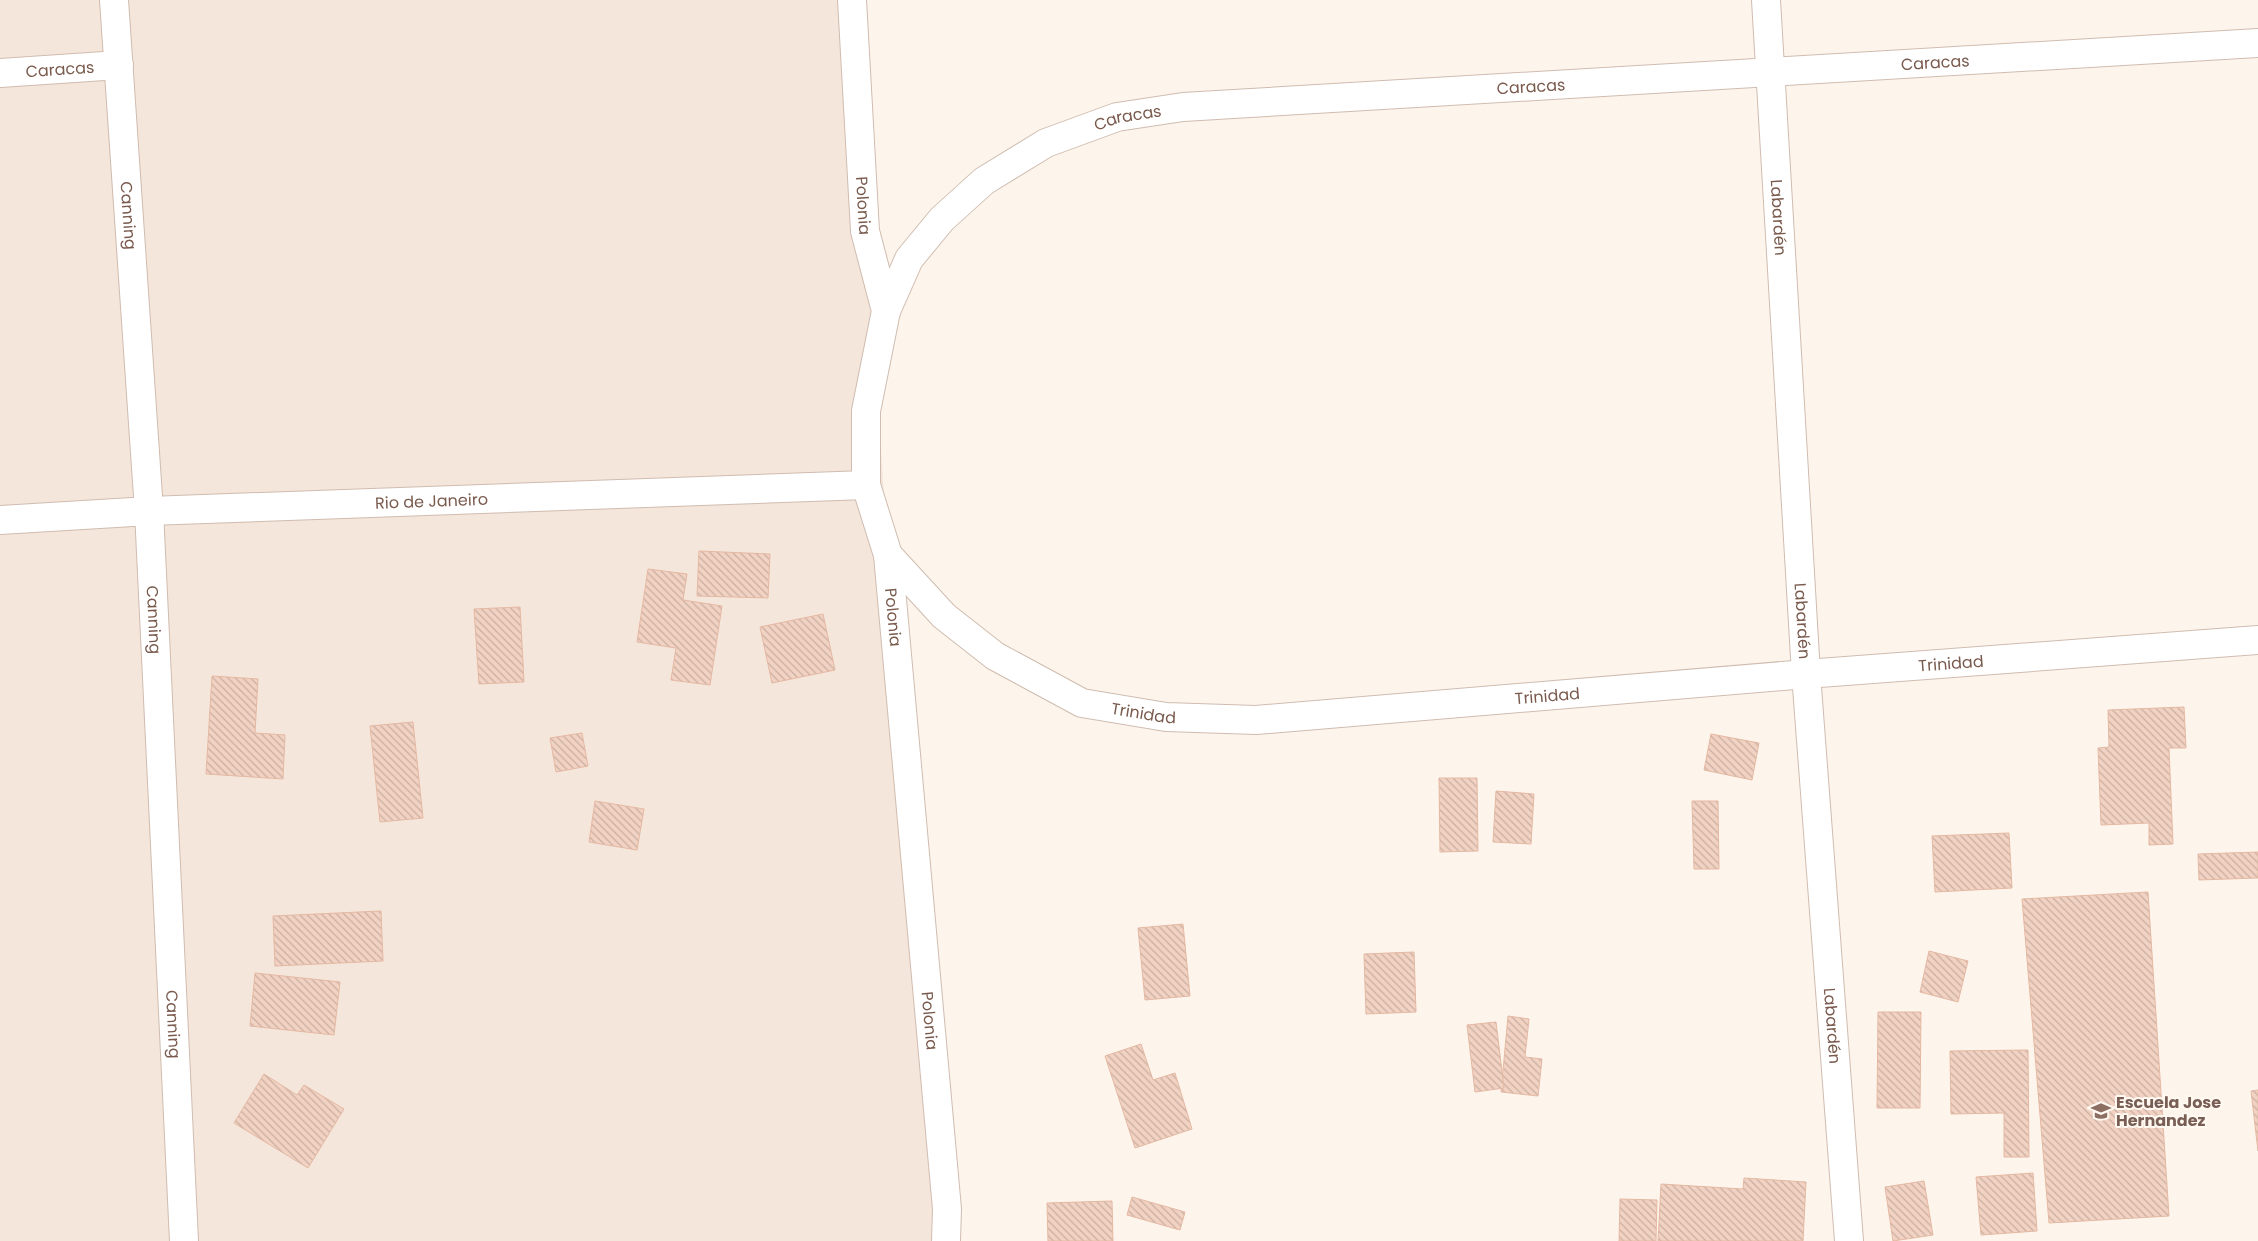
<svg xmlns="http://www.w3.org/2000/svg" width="2258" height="1241" font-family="Poppins,sans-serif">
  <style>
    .residential { fill: #f4e6da }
    .building { fill: url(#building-back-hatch); stroke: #e5b8a3 }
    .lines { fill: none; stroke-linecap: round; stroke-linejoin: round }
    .street-casing { stroke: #d0bcb0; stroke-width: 30 }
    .street { stroke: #fff; stroke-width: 28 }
    .labels { text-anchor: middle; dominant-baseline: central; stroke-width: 4; stroke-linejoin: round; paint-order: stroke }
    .street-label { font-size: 16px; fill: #795a4d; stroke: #fff9f2 }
    .education-label { font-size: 16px; font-weight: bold; fill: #785e54; stroke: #fff9f2; text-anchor: start }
  </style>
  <defs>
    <pattern id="building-back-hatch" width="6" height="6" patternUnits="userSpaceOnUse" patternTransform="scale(1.25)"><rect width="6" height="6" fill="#f2d3c3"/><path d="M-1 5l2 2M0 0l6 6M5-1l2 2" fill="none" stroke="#c9aea1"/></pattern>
  </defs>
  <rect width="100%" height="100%" fill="#fdf5eb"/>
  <!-- residential -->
  <path class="residential" d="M0 0H851L888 555 946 1241H0Z"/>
  <!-- building -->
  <g class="building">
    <path d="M699 551 770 554 768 598 697 596Z"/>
    <path d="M648 569 687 574 683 600 722 606 710 685 671 680 676 648 637 642Z"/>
    <path d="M520 607 524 682 479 684 474 609Z"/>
    <path d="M823 614 835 670 772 683 760 627Z"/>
    <path d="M212 676 258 679 255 733 285 735 283 779 206 774Z"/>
    <path d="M2184 707 2186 748H2169L2173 844 2149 845V823L2101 825 2098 748 2109 747 2108 710Z"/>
    <path d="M413 722 423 818 380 822 370 726Z"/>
    <path d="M582 733 588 766 556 772 550 738Z"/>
    <path d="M1711 734 1759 743 1752 780 1704 770Z"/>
    <path d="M1439 778H1477L1478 851 1440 852Z"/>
    <path d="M1496 791 1534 794 1531 844 1493 842Z"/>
    <path d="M595 801 644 809 637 850 589 842Z"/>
    <path d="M1692 801H1718L1719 869H1694Z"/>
    <path d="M2009 833 2012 888 1935 892 1932 836Z"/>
    <path d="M2258 852V878L2199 880 2198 854Z"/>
    <path d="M2148 892 2169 1216 2049 1223 2022 899Z"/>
    <path d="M381 911 383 961 275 966 273 916Z"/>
    <path d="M1183 924 1190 996 1145 1000 1138 928Z"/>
    <path d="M1929 951 1968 961 1958 1002 1920 992Z"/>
    <path d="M1414 952 1416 1012 1366 1014 1364 954Z"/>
    <path d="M255 973 340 982 334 1035 250 1026Z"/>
    <path d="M1878 1012H1921L1920 1108H1877Z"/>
    <path d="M1508 1016 1529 1019 1525 1057 1542 1059 1538 1096 1501 1092Z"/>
    <path d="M1496 1022 1504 1088 1475 1092 1467 1025Z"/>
    <path d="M1141 1044 1153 1080 1175 1073 1192 1129 1135 1148 1105 1056Z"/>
    <path d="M2028 1050 2029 1157H2004V1113L1951 1114 1950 1051Z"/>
    <path d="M264 1074 297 1095 304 1085 344 1109 308 1168 234 1123Z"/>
    <path d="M2258 1090V1151L2251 1091Z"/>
    <path d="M2033 1173 2037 1231 1981 1235 1976 1177Z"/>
    <path d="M1744 1178 1806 1182 1803 1241H1658L1661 1184 1743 1189Z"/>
    <path d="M1924 1181 1933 1235 1893 1241 1885 1187Z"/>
    <path d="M1132 1197 1185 1212 1180 1230 1127 1215Z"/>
    <path d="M1620 1199 1657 1200 1656 1241H1619Z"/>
    <path d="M1112 1201 1113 1241H1048L1047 1203Z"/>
  </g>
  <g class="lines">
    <defs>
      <g id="street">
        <path id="s1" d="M114 0 149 511 184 1241"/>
        <path id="s2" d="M852 0 865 231 886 311 866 411V485L888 555 947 1209 946 1241"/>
        <path id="s3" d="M1766 0 1806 674 1849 1241"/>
        <path id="s4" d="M0 73 119 65"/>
        <path id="s5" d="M886 311 909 259 942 219 984 181 1046 143 1117 117 1183 107 2258 43"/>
        <path id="s6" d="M0 520 149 511 866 485"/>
        <path id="s7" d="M888 555 944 616 995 656 1082 703 1166 717 1256 720 1806 674 2258 640"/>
      </g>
    </defs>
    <!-- street casing -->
    <use href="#street" class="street-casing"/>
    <!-- street -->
    <use href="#street" class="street"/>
  </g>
  <!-- icons -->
  <defs>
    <symbol id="school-bare" viewBox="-9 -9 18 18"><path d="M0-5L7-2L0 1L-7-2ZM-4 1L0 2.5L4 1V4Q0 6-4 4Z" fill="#8d6e63" stroke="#fff9f2" stroke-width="2.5" paint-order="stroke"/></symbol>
  </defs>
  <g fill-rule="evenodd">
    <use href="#school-bare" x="2087" y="1097" width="28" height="28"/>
  </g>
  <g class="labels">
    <!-- street labels -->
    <g class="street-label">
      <text stroke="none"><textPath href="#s5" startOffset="1134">Caracas</textPath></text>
      <text stroke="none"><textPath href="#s4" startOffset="60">Caracas</textPath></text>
      <text stroke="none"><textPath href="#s5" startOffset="729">Caracas</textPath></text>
      <text stroke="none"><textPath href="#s5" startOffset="324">Caracas</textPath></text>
      <text stroke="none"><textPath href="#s2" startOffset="206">Polonia</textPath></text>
      <text stroke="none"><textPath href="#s1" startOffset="216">Canning</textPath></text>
      <text stroke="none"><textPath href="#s3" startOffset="218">Labardén</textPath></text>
      <text stroke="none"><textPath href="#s6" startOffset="432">Rio de Janeiro</textPath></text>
      <text stroke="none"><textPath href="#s2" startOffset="626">Polonia</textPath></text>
      <text stroke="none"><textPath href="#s1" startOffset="621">Canning</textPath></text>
      <text stroke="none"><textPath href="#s3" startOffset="622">Labardén</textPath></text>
      <text stroke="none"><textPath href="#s7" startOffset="1119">Trinidad</textPath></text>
      <text stroke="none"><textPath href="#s7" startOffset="714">Trinidad</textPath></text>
      <text stroke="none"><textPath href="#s7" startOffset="309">Trinidad</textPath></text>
      <text stroke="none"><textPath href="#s2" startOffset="1031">Polonia</textPath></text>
      <text stroke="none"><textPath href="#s1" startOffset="1026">Canning</textPath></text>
      <text stroke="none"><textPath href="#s3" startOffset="1028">Labardén</textPath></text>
    </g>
    <!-- education labels -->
    <g class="education-label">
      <text x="2116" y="1102">Escuela Jose<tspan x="2116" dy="18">Hernandez</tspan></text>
    </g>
  </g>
</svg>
